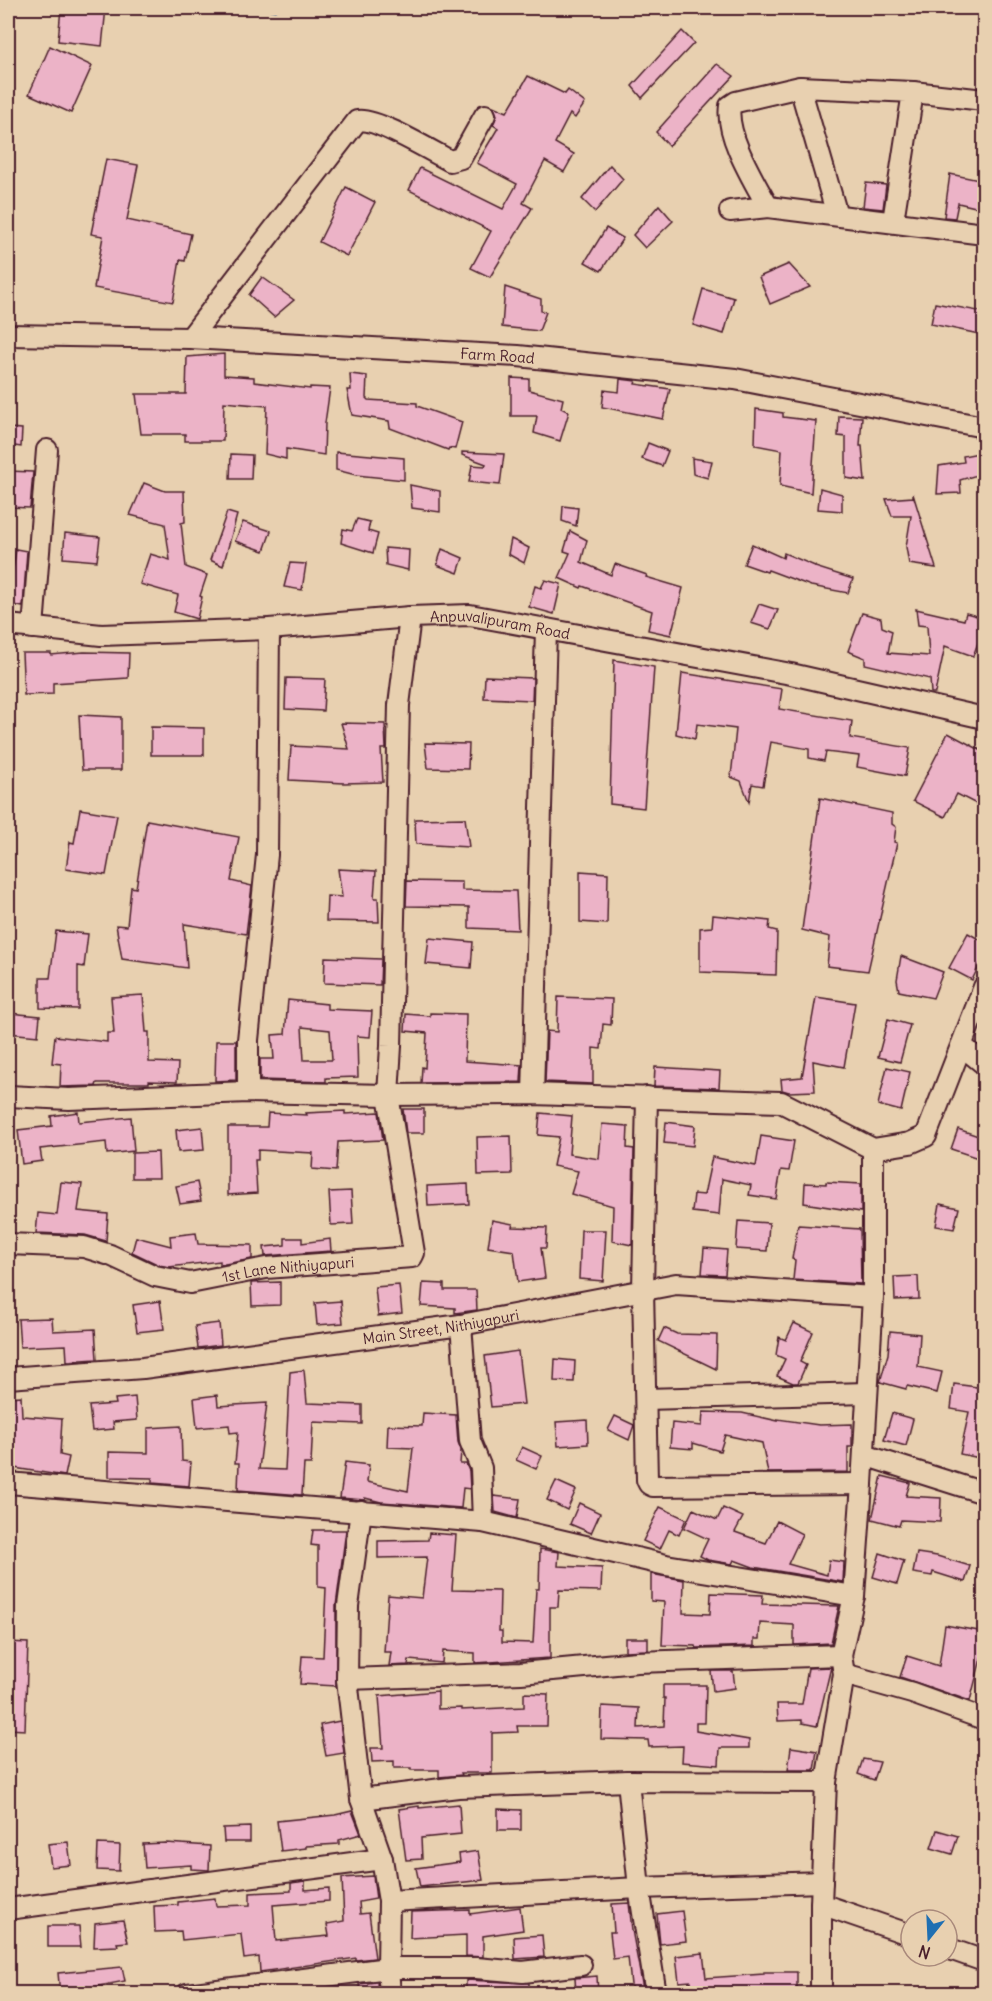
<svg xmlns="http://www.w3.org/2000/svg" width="992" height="2001" font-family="Delius,sans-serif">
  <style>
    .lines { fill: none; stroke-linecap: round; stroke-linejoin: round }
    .stream { stroke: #6e809b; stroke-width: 5 }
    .building { fill: #ecb3c7; stroke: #4a1f2b; stroke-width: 1.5; fill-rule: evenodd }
    .street-casing { stroke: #4a1f2b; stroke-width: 24 }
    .street { stroke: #e8d0b0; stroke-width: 20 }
    .labels { text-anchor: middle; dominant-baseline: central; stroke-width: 4.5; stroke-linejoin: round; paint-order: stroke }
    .street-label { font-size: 15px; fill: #4a1f2b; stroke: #e8d0b0 }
  </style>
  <rect width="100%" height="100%" fill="#e8d0b0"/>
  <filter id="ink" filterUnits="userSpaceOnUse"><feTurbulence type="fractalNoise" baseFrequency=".0167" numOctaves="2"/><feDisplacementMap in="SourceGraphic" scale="12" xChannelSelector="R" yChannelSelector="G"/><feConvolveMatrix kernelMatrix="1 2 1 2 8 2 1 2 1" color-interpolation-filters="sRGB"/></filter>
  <g filter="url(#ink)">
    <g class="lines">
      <!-- stream -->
      <path class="stream" d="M270 8 275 9 276 8"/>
    </g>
    <!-- building -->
    <g class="building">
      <path d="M61 8H106L102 46 58 41Z"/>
      <path d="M682 31 694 43 642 98 632 86Z"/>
      <path d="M50 46 92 66 71 113 29 94Z"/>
      <path d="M717 64 734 76 669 146 656 132Z"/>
      <path d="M528 76 565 94 568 90 585 103 575 118 570 114 555 143 574 154 564 172 545 161 523 203 532 208 490 277 471 268 491 231 409 190 420 168 503 209 517 184 477 163 498 128 493 125 497 115 493 106 507 112Z"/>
      <path d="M106 159 138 165 127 220 191 234 185 261 180 260 173 302 94 288 103 236 91 234Z"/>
      <path d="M610 165 623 179 595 212 582 199Z"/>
      <path d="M950 174 984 181V209L958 203 955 218 944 217Z"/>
      <path d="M866 183 886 185 883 209 863 207Z"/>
      <path d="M346 187 375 202 347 256 319 242Z"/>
      <path d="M659 205 673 221 645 248 633 235Z"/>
      <path d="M606 228 623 238 601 271 585 262Z"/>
      <path d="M789 264 810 287 770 304 759 277Z"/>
      <path d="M262 277 294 300 274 317 249 295Z"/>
      <path d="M505 287 541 299V311L546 312 539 331 502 327Z"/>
      <path d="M703 289 734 298 724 334 693 325Z"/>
      <path d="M935 303 984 312V335L931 324Z"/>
      <path d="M224 354V375L254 377V382L310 389V387L330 388 325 423 324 455 286 449V459L265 454 267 406 224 402 223 441H185V434H141L136 394H186L187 357Z"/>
      <path d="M350 374 367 376 366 398 368 400 417 403V406L462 422 455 449 449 448 448 450 390 428 389 421 352 415 347 390H351Z"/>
      <path d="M511 378 529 379V390L563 399 561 408 569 412 560 441 534 433 537 416H511Z"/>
      <path d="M620 379 636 381 635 384 670 389 663 419 602 407 604 390 619 392Z"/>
      <path d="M756 409 783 413V417L816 421 811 493 780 486 782 450 755 445Z"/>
      <path d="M839 416 862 417 860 446H862L865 481 846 478V437L838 436Z"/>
      <path d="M8 428 22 429 21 447 8 445Z"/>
      <path d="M648 443 668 451 662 466 642 459Z"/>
      <path d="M336 452 404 458V480L356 475 336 470Z"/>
      <path d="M462 452 504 454 500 485 469 482 472 465 485 466 486 464 462 455Z"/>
      <path d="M984 452V473L960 480 961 493 937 494 939 466 964 462 963 456Z"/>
      <path d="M231 454 252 455 251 479H230Z"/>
      <path d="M692 458 712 461 708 478 693 474Z"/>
      <path d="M8 471 33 472 30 508 8 507Z"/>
      <path d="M144 483 165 491H184L185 522 181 523 186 567 207 575 200 596 202 597 197 619 174 612 178 595 140 584 150 554 170 560 165 524 130 515Z"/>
      <path d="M410 485 440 491V512L412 508Z"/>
      <path d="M820 488 842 494V511L818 509Z"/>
      <path d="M913 494 917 507 936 568 909 564 906 547 911 516H892L886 499 913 497Z"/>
      <path d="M563 506 578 508 576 526 562 521Z"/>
      <path d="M227 512 237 515 223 566 210 560Z"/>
      <path d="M357 519 370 522 368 531 378 534 373 553 341 543 343 529 352 531Z"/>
      <path d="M243 522 271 531 264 551 235 541Z"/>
      <path d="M570 531 587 540 581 562 611 575 615 564 647 575 646 577 683 588 671 635 648 630 652 611 582 586 581 588 559 578 570 553 564 551Z"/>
      <path d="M65 533 100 537 97 561 63 558Z"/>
      <path d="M511 539 529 548 524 563 508 554Z"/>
      <path d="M752 544 783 558 784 553 815 566V567L853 579 848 593 811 586 768 570 767 572 744 564Z"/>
      <path d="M385 548 409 550 408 570 386 565Z"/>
      <path d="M16 549 27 551 23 607 8 604Z"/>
      <path d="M442 549 463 558 458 573 437 565Z"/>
      <path d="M290 563 306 564 302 590 284 587Z"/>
      <path d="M545 580 561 584 554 614 529 607 535 586 541 588Z"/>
      <path d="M759 604 778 610 770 629 751 623Z"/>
      <path d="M916 609 964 620 966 613 984 618V645L978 643 973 656 945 646 935 693H931L930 679 865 664V658L848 651 862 613 881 618 882 627 892 631 888 653 929 656 927 626 918 625Z"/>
      <path d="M84 652 129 653 128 678 53 683V694L24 695 22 653H51V655Z"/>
      <path d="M614 660 654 667 644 808 610 804Z"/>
      <path d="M682 673 782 689 779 709 852 721 850 738 910 748 905 776 857 767 859 756 826 752 824 761 809 758V749L771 742 763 786 752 784 749 802 741 781 731 777 736 729 697 724 695 739 676 734Z"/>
      <path d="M485 676 533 678 532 700 484 698Z"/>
      <path d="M286 678 325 679 323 711 285 709Z"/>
      <path d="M79 715 121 717V770H82Z"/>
      <path d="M341 723 385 724 386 749H381L383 782 344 783 289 780 291 746 349 749Z"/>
      <path d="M151 727 204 728V755H151Z"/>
      <path d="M948 733 984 752V808L957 794 945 817 913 801Z"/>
      <path d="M425 743 469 744 468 769 428 768Z"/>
      <path d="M820 798 892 813V824L896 827 894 842 897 843 868 971 827 966 830 937 802 930Z"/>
      <path d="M80 809 117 815 106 875 66 869 70 842 74 843Z"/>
      <path d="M465 818 469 847 416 844 415 819Z"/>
      <path d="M147 820 239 837 231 881 252 886 246 934 184 924 187 968 122 959 116 925 127 926 131 887 136 888Z"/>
      <path d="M338 869 376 871 374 898H378L379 922 326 921 327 896 342 897Z"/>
      <path d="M580 871 608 873 607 924 580 922Z"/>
      <path d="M407 881 462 882V890L516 891 518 930 469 928V907L406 906Z"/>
      <path d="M713 915 770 921 769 929 777 931 776 975 700 972V928L712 927Z"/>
      <path d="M56 931 88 934 84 967 78 966V1009L40 1008V978H50Z"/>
      <path d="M968 933 984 942V956L972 980 949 968Z"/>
      <path d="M429 938 473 942 471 968 426 964Z"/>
      <path d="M901 956 943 972 933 998 899 991 897 980Z"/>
      <path d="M325 957 381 959 380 985 324 983Z"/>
      <path d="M143 995 146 1032H149V1062L178 1063 177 1082 149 1081V1083H97L96 1086 60 1087 61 1064 52 1063 55 1036 107 1042V1033H114L111 997Z"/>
      <path d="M558 997 612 999 611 1025 603 1024 601 1049 593 1048V1084L545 1082 547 1031 557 1032Z"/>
      <path d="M816 997 855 1003 844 1067 813 1061 815 1091 789 1092 782 1090 781 1079 802 1077Z"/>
      <path d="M288 1000 327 1004V1009L372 1011 370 1037 357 1036 358 1077 326 1078V1082L260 1080V1059H274L272 1035 285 1034ZM302 1027 330 1030 332 1060H304Z"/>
      <path d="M9 1013 40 1016 38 1036 8 1033Z"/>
      <path d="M430 1013 466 1014 465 1061 522 1065 521 1082 421 1083 422 1067 425 1068 427 1033 405 1031 406 1014 430 1016Z"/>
      <path d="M888 1019 910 1025 900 1062 878 1057Z"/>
      <path d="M216 1041H236V1080L215 1081Z"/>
      <path d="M655 1067 720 1071 719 1088 654 1086Z"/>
      <path d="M887 1067 910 1072 901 1111 878 1105Z"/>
      <path d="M403 1109H424V1133H406Z"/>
      <path d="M345 1111V1114L379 1112 383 1140 338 1142 336 1171 312 1169 313 1153 258 1150V1160H255L257 1193 228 1195V1127H267L268 1113 307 1115 306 1113Z"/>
      <path d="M78 1112 79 1122 131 1117 134 1151 107 1154 106 1142 40 1149 42 1161 22 1164 18 1130 52 1126 51 1116Z"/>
      <path d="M540 1113 572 1116 569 1154 599 1159 602 1124 628 1126 627 1148 634 1149 632 1245 612 1241 613 1206 571 1194 578 1171 553 1166 559 1137 538 1135Z"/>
      <path d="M666 1122 695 1126 693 1146 664 1143Z"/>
      <path d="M202 1127 204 1150 178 1152 176 1130Z"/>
      <path d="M958 1129 984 1138V1160L951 1149Z"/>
      <path d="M511 1136 512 1174 478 1175 477 1137Z"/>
      <path d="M761 1136 794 1141 789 1171 781 1170 776 1199 749 1195 751 1185 722 1179 719 1215 692 1212 694 1194 704 1195 712 1157 756 1166Z"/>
      <path d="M158 1152 159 1178H132V1153Z"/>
      <path d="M61 1182 82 1184 78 1211 108 1214 106 1241 85 1235 36 1233 38 1213 57 1215Z"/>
      <path d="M197 1182 201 1201 180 1204 176 1186Z"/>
      <path d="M826 1182 861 1184V1212L804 1203 805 1183 826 1184Z"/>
      <path d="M468 1184 469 1204 428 1206 427 1186Z"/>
      <path d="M351 1191 353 1224 331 1225 329 1192Z"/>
      <path d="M940 1204 959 1208 954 1229 936 1226Z"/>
      <path d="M492 1220 513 1224 512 1227 547 1228 546 1248H541L545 1278 518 1282 514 1251 488 1247Z"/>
      <path d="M738 1221 769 1223 767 1251 736 1249Z"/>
      <path d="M798 1225 860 1229 861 1284 793 1280 795 1260 792 1259Z"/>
      <path d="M581 1230H606L603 1281 579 1279Z"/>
      <path d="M196 1233 198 1244 252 1245V1259L220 1265V1261L169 1267 159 1265 132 1252 136 1237 171 1246 170 1236Z"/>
      <path d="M285 1238H302V1243L330 1239 331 1251 265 1256 264 1247 285 1245Z"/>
      <path d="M704 1248 727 1250 725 1275 702 1274Z"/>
      <path d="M918 1276 919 1299 895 1300 894 1277Z"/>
      <path d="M280 1282V1305L252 1306 251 1283Z"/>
      <path d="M423 1283 444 1284V1290H476L477 1310 455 1313V1308L421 1306Z"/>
      <path d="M399 1285 402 1313 378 1316 375 1287Z"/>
      <path d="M160 1301 164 1329 137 1332 133 1305Z"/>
      <path d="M341 1301 343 1323 317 1325 315 1303Z"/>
      <path d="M52 1318 53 1331 95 1329 97 1359 67 1361 66 1345 20 1347 18 1319Z"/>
      <path d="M219 1323 221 1345 198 1348 195 1326Z"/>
      <path d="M794 1323 813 1332 800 1362 806 1365 798 1383H793L777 1376 785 1359 776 1355 779 1337 786 1340Z"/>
      <path d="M664 1328 677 1334 717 1335 716 1369 658 1341Z"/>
      <path d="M890 1331 920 1334 918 1367 942 1372 937 1393 907 1386 906 1389 880 1382 888 1354Z"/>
      <path d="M518 1351 524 1404 491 1407 485 1356Z"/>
      <path d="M555 1359 575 1361 574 1382 554 1381Z"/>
      <path d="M304 1370 307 1403 362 1405V1424L313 1422 311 1464H304L302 1495 238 1490 239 1463H235L238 1432 230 1433 229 1425 197 1428 194 1398 217 1395 218 1406 267 1403 259 1469 285 1470 290 1372Z"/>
      <path d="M954 1384 984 1388 981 1436 984 1437 980 1458 960 1454 969 1412 951 1409Z"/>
      <path d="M21 1396 22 1416 62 1419 60 1455 69 1457 65 1476 8 1467V1397Z"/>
      <path d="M135 1397 137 1420 113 1422 114 1429 92 1431 89 1406 116 1404 115 1399Z"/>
      <path d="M703 1412 742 1413 778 1421V1419L819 1425 852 1424V1447H848V1472L768 1473 762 1443 725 1435 720 1451 693 1443V1449L670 1447 672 1423 702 1426Z"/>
      <path d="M423 1413 456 1415 458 1442 461 1450 460 1464H466L469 1471 470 1489 463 1488 461 1508 381 1502 365 1498V1500L340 1498 345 1462 369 1465 367 1482 408 1491 413 1448 387 1447 388 1425 422 1426Z"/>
      <path d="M892 1413 913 1419 906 1446 884 1440Z"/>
      <path d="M615 1416 634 1425 629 1440 608 1430Z"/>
      <path d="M587 1420 588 1444 558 1446 556 1422Z"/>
      <path d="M181 1426 182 1461 191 1462 189 1486 152 1483V1478L109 1477V1452L148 1453V1428Z"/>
      <path d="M522 1447 542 1456 536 1469 516 1460Z"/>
      <path d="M882 1476 910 1483 906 1496 941 1498 940 1522 901 1520 899 1526 872 1519Z"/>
      <path d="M556 1481 576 1490 567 1510 547 1500Z"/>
      <path d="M494 1496 520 1499 517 1518 495 1512Z"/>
      <path d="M579 1503 600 1513 591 1533 570 1524Z"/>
      <path d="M660 1507 686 1519 679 1535 669 1530 660 1549 643 1541Z"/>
      <path d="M723 1508 743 1517 735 1532 766 1543 777 1521 802 1534 788 1564 827 1575 829 1560 844 1562 843 1582 753 1567 734 1560 732 1564 708 1560 700 1556 708 1539 684 1528 693 1509 717 1520Z"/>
      <path d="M313 1530H346L336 1606V1686L300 1684 302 1656 323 1657 326 1588 318 1587V1546L311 1545Z"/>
      <path d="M429 1533 456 1535 452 1590 500 1591 499 1631H502V1642L533 1643 536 1589H539L540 1549 559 1552 558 1566 602 1568 601 1591 559 1590 558 1607H550V1658L475 1663V1653L443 1651 442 1663 409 1660 408 1665 389 1666 391 1652H384L388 1595 422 1598 427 1557 378 1558V1541L428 1540Z"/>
      <path d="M880 1553 904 1561 897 1584 873 1577Z"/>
      <path d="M917 1553 937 1556 970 1566 965 1582 933 1572 932 1576 913 1573Z"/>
      <path d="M651 1574 684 1580 683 1613 710 1614 711 1593 763 1595 762 1604 839 1606 831 1643 794 1645V1625L760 1623 759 1639H754V1646L696 1648V1646L662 1645 664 1602 651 1601Z"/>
      <path d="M945 1625 984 1632V1647L970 1701 900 1677 907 1656 939 1666Z"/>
      <path d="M625 1638H648V1650L625 1651Z"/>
      <path d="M8 1642 28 1643 25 1730 8 1729Z"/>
      <path d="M831 1667 817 1726 802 1723V1720L778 1721 777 1704H802L808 1668Z"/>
      <path d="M711 1671H733L735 1688 713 1691Z"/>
      <path d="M663 1685H706L705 1723H696V1731L749 1740V1748H720L719 1765 682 1762 683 1746 649 1747 648 1740 601 1739 602 1706 639 1708 638 1728 664 1726 665 1698H663Z"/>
      <path d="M438 1691V1709L461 1708V1710L524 1707V1693L548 1694 547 1726H517L518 1732 492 1733V1773H461L462 1775 439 1777V1770H411V1768H394V1761L372 1762 371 1748H383L379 1696Z"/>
      <path d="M340 1721 344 1753 326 1756 320 1725Z"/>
      <path d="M791 1747 817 1751 814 1770H788Z"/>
      <path d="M863 1759 880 1762 874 1780 858 1774Z"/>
      <path d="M459 1804 461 1834 421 1838 422 1859 406 1860 399 1809 419 1806V1808Z"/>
      <path d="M498 1809 521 1810V1830H498Z"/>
      <path d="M352 1811 361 1834 339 1840V1844L306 1846V1848L281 1851 277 1821 335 1815Z"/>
      <path d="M250 1827V1842H224L223 1828Z"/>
      <path d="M937 1830 958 1836 952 1854 931 1848Z"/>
      <path d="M68 1842 71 1865 51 1867 48 1844Z"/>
      <path d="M166 1843 210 1846 209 1870 191 1869V1865L145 1868 143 1844Z"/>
      <path d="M98 1844 120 1845 119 1871 97 1870Z"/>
      <path d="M478 1851 483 1880 420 1887 416 1868 460 1862 459 1854Z"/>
      <path d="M373 1876 376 1899 359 1902 360 1914 369 1913 375 1958 356 1960V1958L260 1972 259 1957 244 1959 241 1934 182 1940 181 1931 155 1932 154 1906 178 1905V1902L215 1898 216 1906 250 1905V1893L291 1891V1883L305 1881V1890L329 1888V1901L273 1905 276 1941 329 1936 327 1924 344 1921 342 1878Z"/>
      <path d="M629 1903 632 1930 644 1994H632L628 1957 613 1959 610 1932H614L612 1904Z"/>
      <path d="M520 1907 523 1930 483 1936V1957L466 1956V1935L410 1938 411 1912 470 1910V1914Z"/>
      <path d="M682 1911 686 1941 660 1944 657 1914Z"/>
      <path d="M123 1920 128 1942 117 1943 118 1946 94 1947 95 1923Z"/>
      <path d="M48 1926H79L81 1947H48Z"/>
      <path d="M542 1935 544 1957 515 1959 514 1937Z"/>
      <path d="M703 1953 706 1978 764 1974V1972H797V1994H692L691 1981 679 1982 676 1956Z"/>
      <path d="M122 1967 125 1981 83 1989V1994H60L58 1973Z"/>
      <path d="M597 1976 598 1994H576L575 1978Z"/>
      <path d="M466 1980 529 1983V1994H518V1990H491L492 1994H466Z"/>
      <path d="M377 1982 378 1994H360L359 1984Z"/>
    </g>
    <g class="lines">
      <defs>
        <g id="street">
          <path d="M800 87 913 92 893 221"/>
          <path d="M913 92 984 100"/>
          <path d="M768 207C754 181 725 135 730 106L736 102 800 87 837 215"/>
          <path d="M730 211 768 207 984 234"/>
          <path id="s1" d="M8 335 190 338 518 356 735 379 984 427"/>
          <path d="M190 338 357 121C373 116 433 152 450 161L461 158 485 115"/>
          <path id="s2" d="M8 625 101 635 269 629 410 617 470 615 791 674 984 718"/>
          <path d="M33 628 47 450"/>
          <path d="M962 1046 984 1064"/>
          <path d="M248 1092V1040L267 855 269 629"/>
          <path d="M533 1094 546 629"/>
          <path d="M8 1096 69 1099 248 1092 388 1095 533 1094 781 1102 873 1149 910 1143 926 1136 984 987"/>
          <path d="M647 1097 643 1289 647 1480 649 1484 653 1486 862 1484"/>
          <path id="s3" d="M8 1244 84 1247 110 1255 155 1276 190 1283 266 1268 412 1257 414 1253 388 1095 391 1046 399 705 410 617"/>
          <path d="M461 1325 470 1441 481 1468 483 1522"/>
          <path id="s4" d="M8 1378 143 1368 461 1325 676 1284 873 1297"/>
          <path d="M646 1399 867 1393"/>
          <path d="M864 1455 984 1493"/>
          <path d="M8 1483 483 1522 666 1565 854 1596"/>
          <path d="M361 1511 348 1606 347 1679 361 1799 382 1859 389 1901 388 1968 390 1994"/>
          <path d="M844 1674 912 1693 984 1719"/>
          <path d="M347 1679 521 1673 637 1662 841 1655"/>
          <path d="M628 1781 639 1888 656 1994"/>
          <path d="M361 1799 458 1787 628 1781 826 1782"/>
          <path d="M389 1901 639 1888 822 1882"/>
          <path d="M821 1904 911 1935"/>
          <path d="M8 1909 382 1859"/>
          <path d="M947 1948 984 1961"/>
          <path d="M187 1994 388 1968H476L523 1972 581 1965"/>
          <path d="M821 1994V1904L826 1782 844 1674 841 1655 854 1596 862 1484 873 1297V1149"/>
        </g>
      </defs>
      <!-- street casing -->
      <use href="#street" class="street-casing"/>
      <!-- street -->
      <use href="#street" class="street"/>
    </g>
  </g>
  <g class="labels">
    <!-- street labels -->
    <g class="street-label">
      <text stroke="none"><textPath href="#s1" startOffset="490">Farm Road</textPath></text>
      <text stroke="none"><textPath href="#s2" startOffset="494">Anpuvalipuram Road</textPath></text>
      <text stroke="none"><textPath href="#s3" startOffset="288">1st Lane Nithiyapuri</textPath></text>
      <text stroke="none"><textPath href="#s4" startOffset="436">Main Street, Nithiyapuri</textPath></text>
    </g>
  </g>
  <!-- margin -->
  <rect width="992" height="2001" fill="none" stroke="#e8d0b0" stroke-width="30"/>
  <rect x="15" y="15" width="962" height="1971" fill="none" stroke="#4a1f2b" stroke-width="2" filter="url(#ink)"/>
  <!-- north arrow -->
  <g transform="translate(929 1938) rotate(198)"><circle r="28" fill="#e8d0b0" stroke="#a9897b" stroke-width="1.5"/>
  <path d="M0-4.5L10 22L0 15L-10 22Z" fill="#1f6fb2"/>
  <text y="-9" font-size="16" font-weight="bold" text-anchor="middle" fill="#4a1f2b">N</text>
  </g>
</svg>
